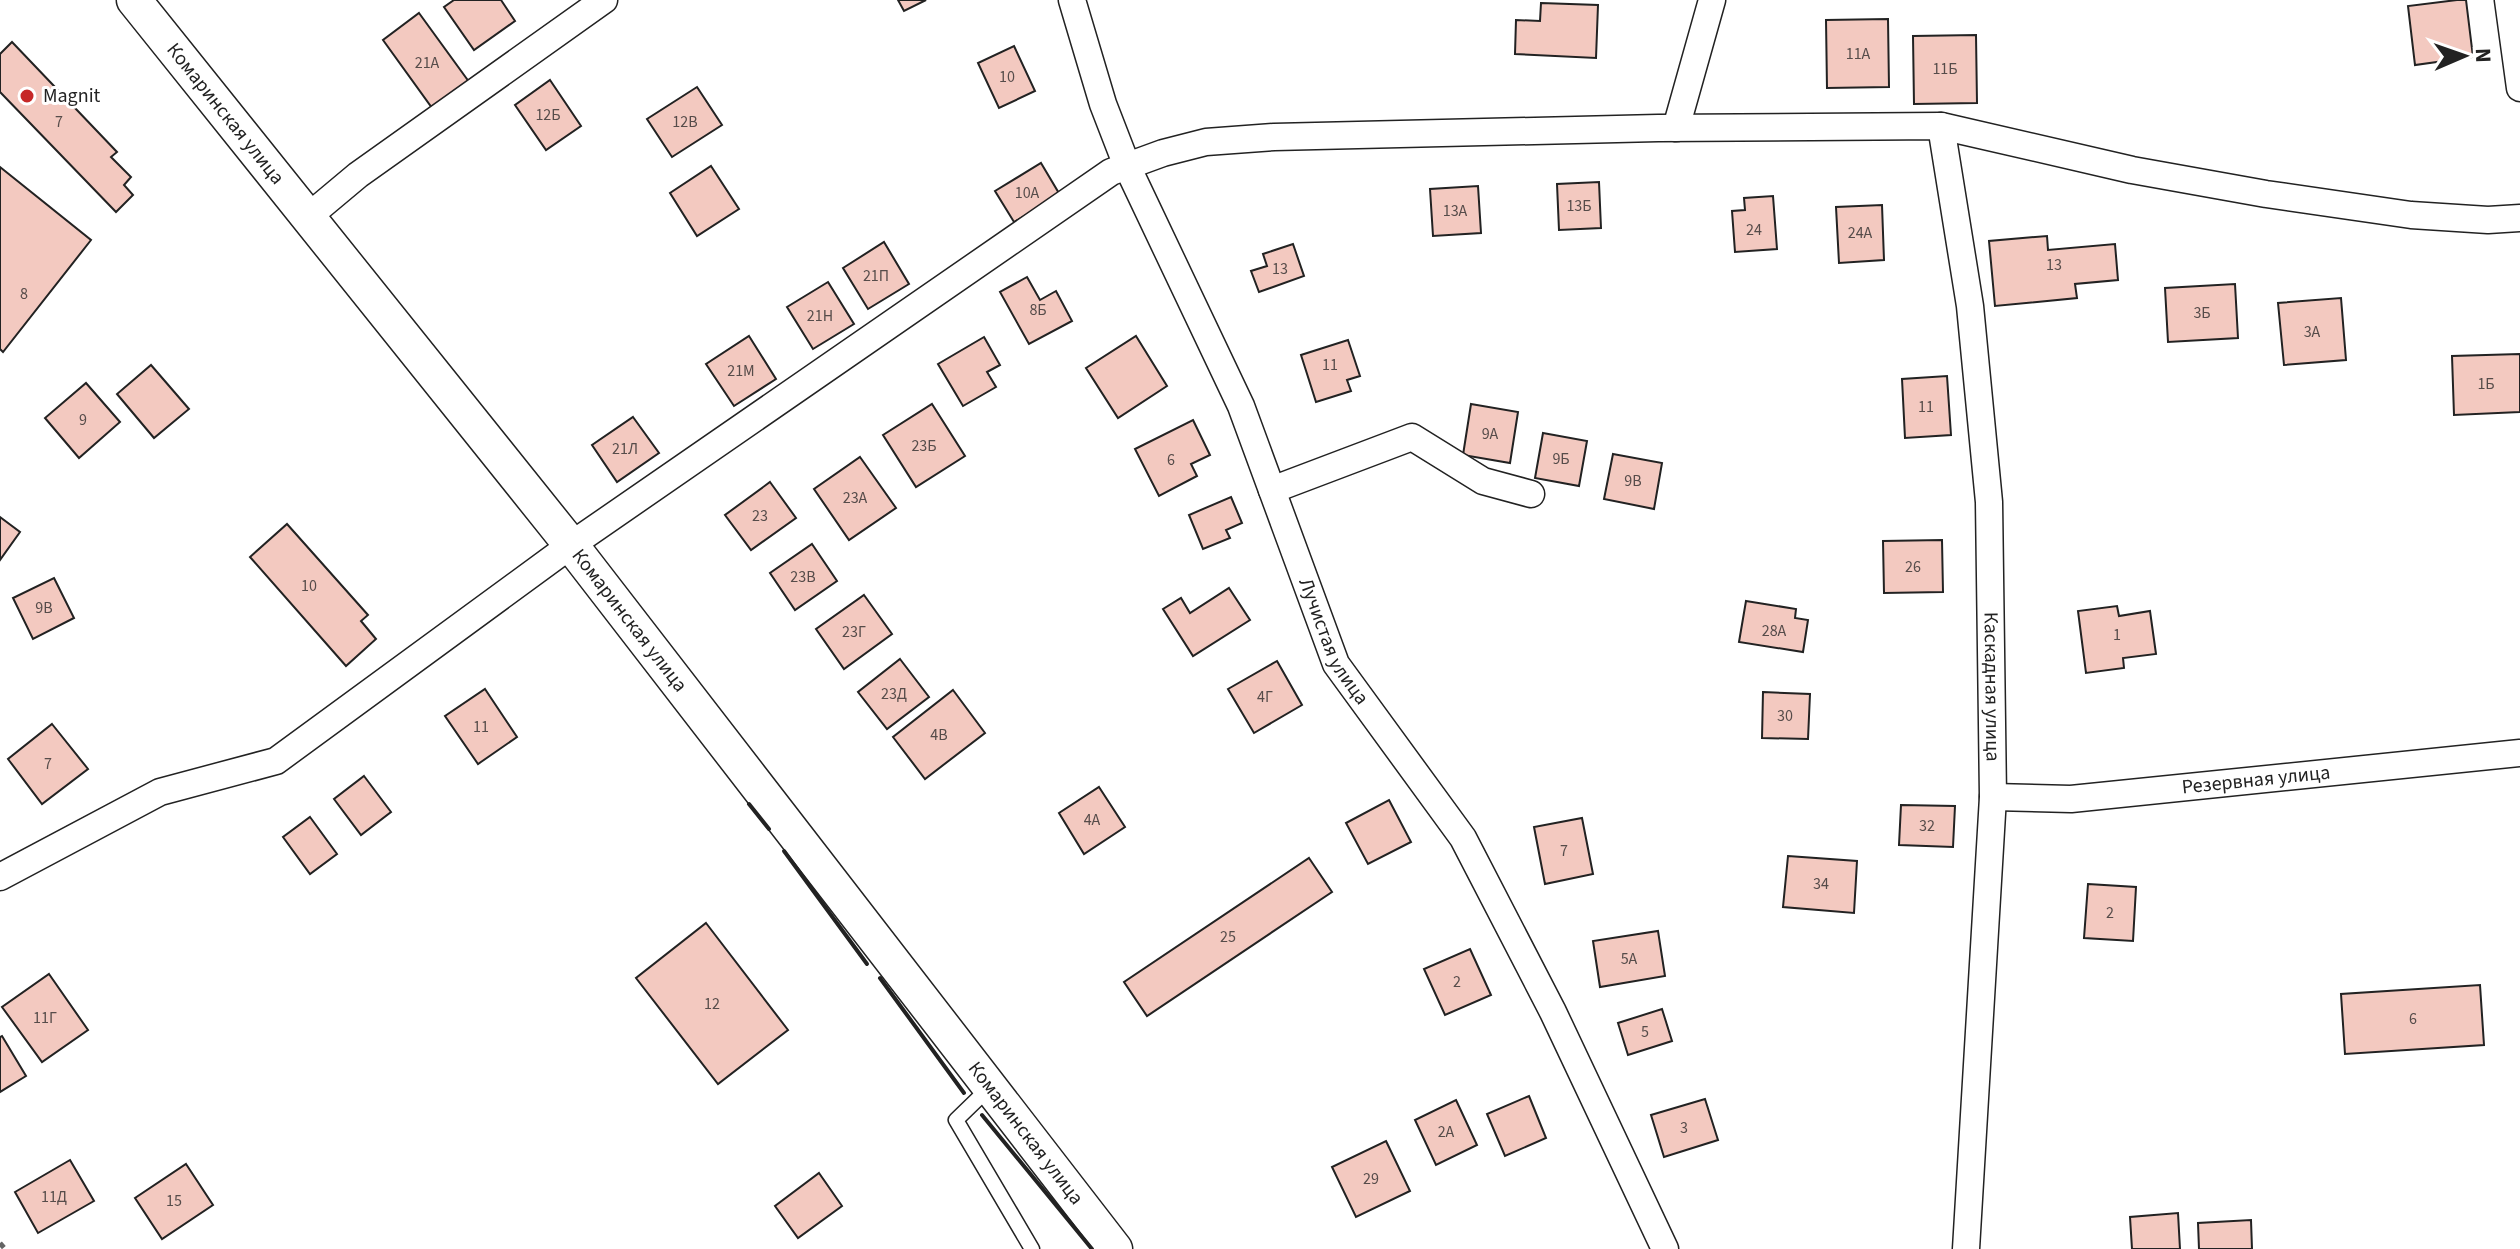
<svg xmlns="http://www.w3.org/2000/svg" width="2520" height="1249" font-family="'Source Sans 3',sans-serif">
  <style>
    .building { fill: #f3c9c0; stroke: #222; stroke-width: 2 }
    .lines { fill: none; stroke-linecap: round; stroke-linejoin: round }
    .service-casing { stroke: #222; stroke-width: 17 }
    .minor-casing { stroke: #222; stroke-width: 29 }
    .tertiary-casing { stroke: #222; stroke-width: 37 }
    .path { stroke: #646464; stroke-width: 5; stroke-dasharray: 6 4; stroke-linecap: butt }
    .service { stroke: #fff; stroke-width: 14 }
    .minor { stroke: #fff; stroke-width: 26 }
    .tertiary { stroke: #fff; stroke-width: 34 }
    .wall { stroke: #222; stroke-width: 4 }
    .poi-dot { fill: #c62828; stroke: #fff; stroke-width: 3 }
    .labels { text-anchor: middle; dominant-baseline: central; stroke-width: 6; stroke-linejoin: round; paint-order: stroke }
    .number-label { font-size: 16px; fill: #564c4a }
    .poi-label { font-size: 20px; fill: #222; stroke: #fff; text-anchor: start }
    .street-label { font-size: 20px; fill: #222; stroke: #fff }
  </style>
  <rect width="100%" height="100%" fill="#fff"/>
  <!-- building -->
  <g class="building">
    <path d="M454 0H501L515 21 474 50 444 7Z"/>
    <path d="M898 0H926L904 11Z"/>
    <path d="M2457 0H2466L2473 57 2415 65 2408 6Z"/>
    <path d="M1541 3 1598 5 1596 58 1515 54 1516 20 1540 21Z"/>
    <path d="M419 13 472 86 435 112 383 40Z"/>
    <path d="M1888 19 1889 87 1827 88 1826 20Z"/>
    <path d="M1976 35 1977 103 1914 104 1913 36Z"/>
    <path d="M12 42 117 152 111 157 131 177 124 185 133 195 116 212 0 92V54Z"/>
    <path d="M1014 46 1035 91 999 108 978 63Z"/>
    <path d="M550 80 581 126 546 150 515 105Z"/>
    <path d="M697 87 722 125 672 157 647 119Z"/>
    <path d="M1041 163 1060 195 1014 222 995 191Z"/>
    <path d="M711 166 739 209 697 236 670 193Z"/>
    <path d="M0 167 91 240 3 352 0 349Z"/>
    <path d="M1599 182 1601 228 1559 230 1557 184Z"/>
    <path d="M1478 186 1481 233 1433 236 1430 189Z"/>
    <path d="M1773 196 1777 249 1735 252 1732 211 1745 210 1744 198Z"/>
    <path d="M1882 205 1884 260 1839 263 1836 207Z"/>
    <path d="M2047 236 2048 250 2115 244 2118 280 2075 284 2077 298 1995 306 1989 241Z"/>
    <path d="M884 242 909 284 868 309 843 268Z"/>
    <path d="M1293 244 1304 276 1259 292 1251 271 1267 266 1263 254Z"/>
    <path d="M1027 277 1040 300 1056 291 1072 321 1029 344 1000 292Z"/>
    <path d="M828 282 854 324 813 349 787 307Z"/>
    <path d="M2235 284 2238 338 2168 342 2165 288Z"/>
    <path d="M2341 298 2346 360 2284 365 2278 303Z"/>
    <path d="M749 336 776 379 734 406 706 364Z"/>
    <path d="M1136 336 1167 386 1118 418 1086 368Z"/>
    <path d="M984 337 1000 365 987 372 996 387 963 406 938 364Z"/>
    <path d="M1348 340 1360 376 1347 380 1351 391 1316 402 1301 355Z"/>
    <path d="M2520 354V412L2454 415 2452 356Z"/>
    <path d="M151 365 189 409 154 438 117 394Z"/>
    <path d="M1947 376 1951 435 1905 438 1902 379Z"/>
    <path d="M86 383 120 422 79 458 45 418Z"/>
    <path d="M932 404 965 456 916 487 883 435Z"/>
    <path d="M1471 404 1518 412 1510 463 1463 455Z"/>
    <path d="M633 417 659 453 617 482 592 445Z"/>
    <path d="M1193 420 1210 455 1191 464 1197 476 1159 496 1135 449Z"/>
    <path d="M1543 433 1587 441 1579 486 1535 478Z"/>
    <path d="M1613 454 1662 463 1654 509 1604 499Z"/>
    <path d="M860 457 896 508 849 540 814 489Z"/>
    <path d="M770 482 796 518 751 550 725 515Z"/>
    <path d="M1231 497 1242 523 1226 530 1230 538 1203 549 1189 515Z"/>
    <path d="M0 517 20 532 0 560Z"/>
    <path d="M287 524 368 615 361 621 376 639 346 666 250 557Z"/>
    <path d="M1942 540 1943 592 1884 593 1883 541Z"/>
    <path d="M812 544 837 581 795 610 770 573Z"/>
    <path d="M54 578 74 618 33 639 13 598Z"/>
    <path d="M1229 588 1250 620 1193 656 1163 609 1181 598 1190 613Z"/>
    <path d="M864 595 892 634 844 669 816 629Z"/>
    <path d="M1746 601 1796 609 1795 618 1808 620 1803 652 1739 642Z"/>
    <path d="M2117 606 2119 616 2150 611 2156 654 2123 658 2124 668 2086 673 2078 611Z"/>
    <path d="M900 659 929 697 887 729 858 692Z"/>
    <path d="M1277 661 1302 705 1254 733 1228 689Z"/>
    <path d="M485 689 517 737 478 764 445 716Z"/>
    <path d="M953 690 985 733 925 779 893 737Z"/>
    <path d="M1763 692 1810 694 1808 739 1762 738Z"/>
    <path d="M52 724 88 769 42 804 8 759Z"/>
    <path d="M364 776 391 812 361 835 334 799Z"/>
    <path d="M1099 787 1125 827 1084 854 1059 813Z"/>
    <path d="M1389 800 1411 842 1368 864 1346 823Z"/>
    <path d="M1901 805 1955 806 1953 847 1899 845Z"/>
    <path d="M310 817 337 854 310 874 283 837Z"/>
    <path d="M1582 818 1593 874 1545 884 1534 827Z"/>
    <path d="M1788 856 1857 861 1854 913 1783 907Z"/>
    <path d="M1309 858 1332 892 1147 1016 1124 982Z"/>
    <path d="M2088 884 2136 887 2133 941 2084 938Z"/>
    <path d="M706 923 788 1030 718 1084 636 978Z"/>
    <path d="M1658 931 1665 976 1600 987 1593 941Z"/>
    <path d="M1470 949 1491 995 1445 1015 1424 969Z"/>
    <path d="M49 974 88 1030 42 1062 2 1007Z"/>
    <path d="M2480 985 2484 1045 2345 1054 2341 994Z"/>
    <path d="M1662 1009 1672 1041 1628 1055 1618 1023Z"/>
    <path d="M2 1036 26 1076 0 1092V1037Z"/>
    <path d="M1529 1096 1546 1138 1505 1156 1487 1114Z"/>
    <path d="M1705 1099 1718 1140 1664 1157 1651 1115Z"/>
    <path d="M1456 1100 1477 1145 1436 1165 1415 1120Z"/>
    <path d="M1386 1141 1410 1191 1356 1217 1332 1167Z"/>
    <path d="M70 1160 94 1201 38 1233 15 1192Z"/>
    <path d="M186 1164 213 1205 162 1239 135 1198Z"/>
    <path d="M819 1173 842 1206 798 1238 775 1206Z"/>
    <path d="M2178 1213 2180 1249H2132L2130 1217Z"/>
    <path d="M2251 1220 2252 1249H2199L2198 1223Z"/>
  </g>
  <g class="lines">
    <defs>
      <path id="service" d="M990 1087 956 1120 1032 1249"/>
      <g id="minor">
        <path id="s1" d="M1072 0 1103 104 1127 166 1241 406 1336 664 1463 838 1553 1012 1665 1249"/>
        <path d="M2508 0 2520 88"/>
        <path id="s2" d="M1941 126 1970 306 1989 502 1993 797 1966 1249"/>
        <path d="M1676 128 1712 0"/>
        <path d="M309 216 358 175 604 0"/>
        <path d="M1272 490 1412 437 1483 481 1531 494"/>
        <path id="s3" d="M1993 797 2071 799 2520 753"/>
        <path d="M0 877 160 792 276 761 571 545 1111 172 1163 153 1206 142 1274 137 1658 128 1941 126 2132 170 2266 194 2411 215 2488 220 2520 218"/>
      </g>
      <g id="tertiary">
        <path id="s4" d="M134 0 571 545 1115 1249"/>
      </g>
    </defs>
    <!-- service casing -->
    <use href="#service" class="service-casing"/>
    <!-- minor casing -->
    <use href="#minor" class="minor-casing"/>
    <!-- tertiary casing -->
    <use href="#tertiary" class="tertiary-casing"/>
    <!-- path -->
    <path class="path" d="M0 1243 5 1249"/>
    <!-- service -->
    <use href="#service" class="service"/>
    <!-- minor -->
    <use href="#minor" class="minor"/>
    <!-- tertiary -->
    <use href="#tertiary" class="tertiary"/>
    <!-- wall -->
    <g class="wall">
      <path d="M749 804 769 829"/>
      <path d="M784 851 867 964"/>
      <path d="M880 978 964 1093"/>
      <path d="M982 1115 1092 1249"/>
    </g>
  </g>
  <!-- markers -->
  <circle class="poi-dot" cx="27" cy="96" r="8"/>
  <g class="labels">
    <!-- number labels -->
    <g class="number-label">
      <text x="1858" y="54">11А</text>
      <text x="427" y="63">21А</text>
      <text x="1945" y="69">11Б</text>
      <text x="1007" y="77">10</text>
      <text x="548" y="115">12Б</text>
      <text x="59" y="122">7</text>
      <text x="685" y="122">12В</text>
      <text x="1027" y="193">10А</text>
      <text x="1579" y="206">13Б</text>
      <text x="1455" y="211">13А</text>
      <text x="1754" y="230">24</text>
      <text x="1860" y="233">24А</text>
      <text x="2054" y="265">13</text>
      <text x="1280" y="269">13</text>
      <text x="876" y="276">21П</text>
      <text x="24" y="294">8</text>
      <text x="1038" y="310">8Б</text>
      <text x="2202" y="313">3Б</text>
      <text x="820" y="316">21Н</text>
      <text x="2312" y="332">3А</text>
      <text x="1330" y="365">11</text>
      <text x="741" y="371">21М</text>
      <text x="2486" y="384">1Б</text>
      <text x="1926" y="407">11</text>
      <text x="83" y="420">9</text>
      <text x="1490" y="434">9А</text>
      <text x="924" y="446">23Б</text>
      <text x="625" y="449">21Л</text>
      <text x="1561" y="459">9Б</text>
      <text x="1171" y="460">6</text>
      <text x="1633" y="481">9В</text>
      <text x="855" y="498">23А</text>
      <text x="760" y="516">23</text>
      <text x="1913" y="567">26</text>
      <text x="803" y="577">23В</text>
      <text x="309" y="586">10</text>
      <text x="44" y="608">9В</text>
      <text x="1774" y="631">28А</text>
      <text x="854" y="632">23Г</text>
      <text x="2117" y="635">1</text>
      <text x="894" y="694">23Д</text>
      <text x="1265" y="697">4Г</text>
      <text x="1785" y="716">30</text>
      <text x="481" y="727">11</text>
      <text x="939" y="735">4В</text>
      <text x="48" y="764">7</text>
      <text x="1092" y="820">4А</text>
      <text x="1927" y="826">32</text>
      <text x="1564" y="851">7</text>
      <text x="1821" y="884">34</text>
      <text x="2110" y="913">2</text>
      <text x="1228" y="937">25</text>
      <text x="1629" y="959">5А</text>
      <text x="1457" y="982">2</text>
      <text x="712" y="1004">12</text>
      <text x="45" y="1018">11Г</text>
      <text x="2413" y="1019">6</text>
      <text x="1645" y="1032">5</text>
      <text x="1684" y="1128">3</text>
      <text x="1446" y="1132">2А</text>
      <text x="1371" y="1179">29</text>
      <text x="54" y="1197">11Д</text>
      <text x="174" y="1201">15</text>
    </g>
    <!-- poi labels -->
    <g class="poi-label">
      <text x="43" y="96">Magnit</text>
    </g>
    <!-- street labels -->
    <g class="street-label">
      <text stroke="none"><textPath href="#s4" startOffset="146">Комаринская улица</textPath></text>
      <text stroke="none"><textPath href="#s4" startOffset="794">Комаринская улица</textPath></text>
      <text stroke="none"><textPath href="#s1" startOffset="694">Лучистая улица</textPath></text>
      <text stroke="none"><textPath href="#s2" startOffset="564">Каскадная улица</textPath></text>
      <text stroke="none"><textPath href="#s3" startOffset="264">Резервная улица</textPath></text>
      <text stroke="none"><textPath href="#s4" startOffset="1442">Комаринская улица</textPath></text>
    </g>
  </g>
  <!-- north arrow -->
  <g transform="translate(2464 56) rotate(88)" stroke="#ffffff" stroke-width="6" paint-order="stroke">
  <path d="M0-6L14 30L0 20L-14 30Z" fill="#222222"/>
  <text y="-12" font-size="22" font-weight="bold" text-anchor="middle" fill="#222222">N</text>
  </g>
</svg>
